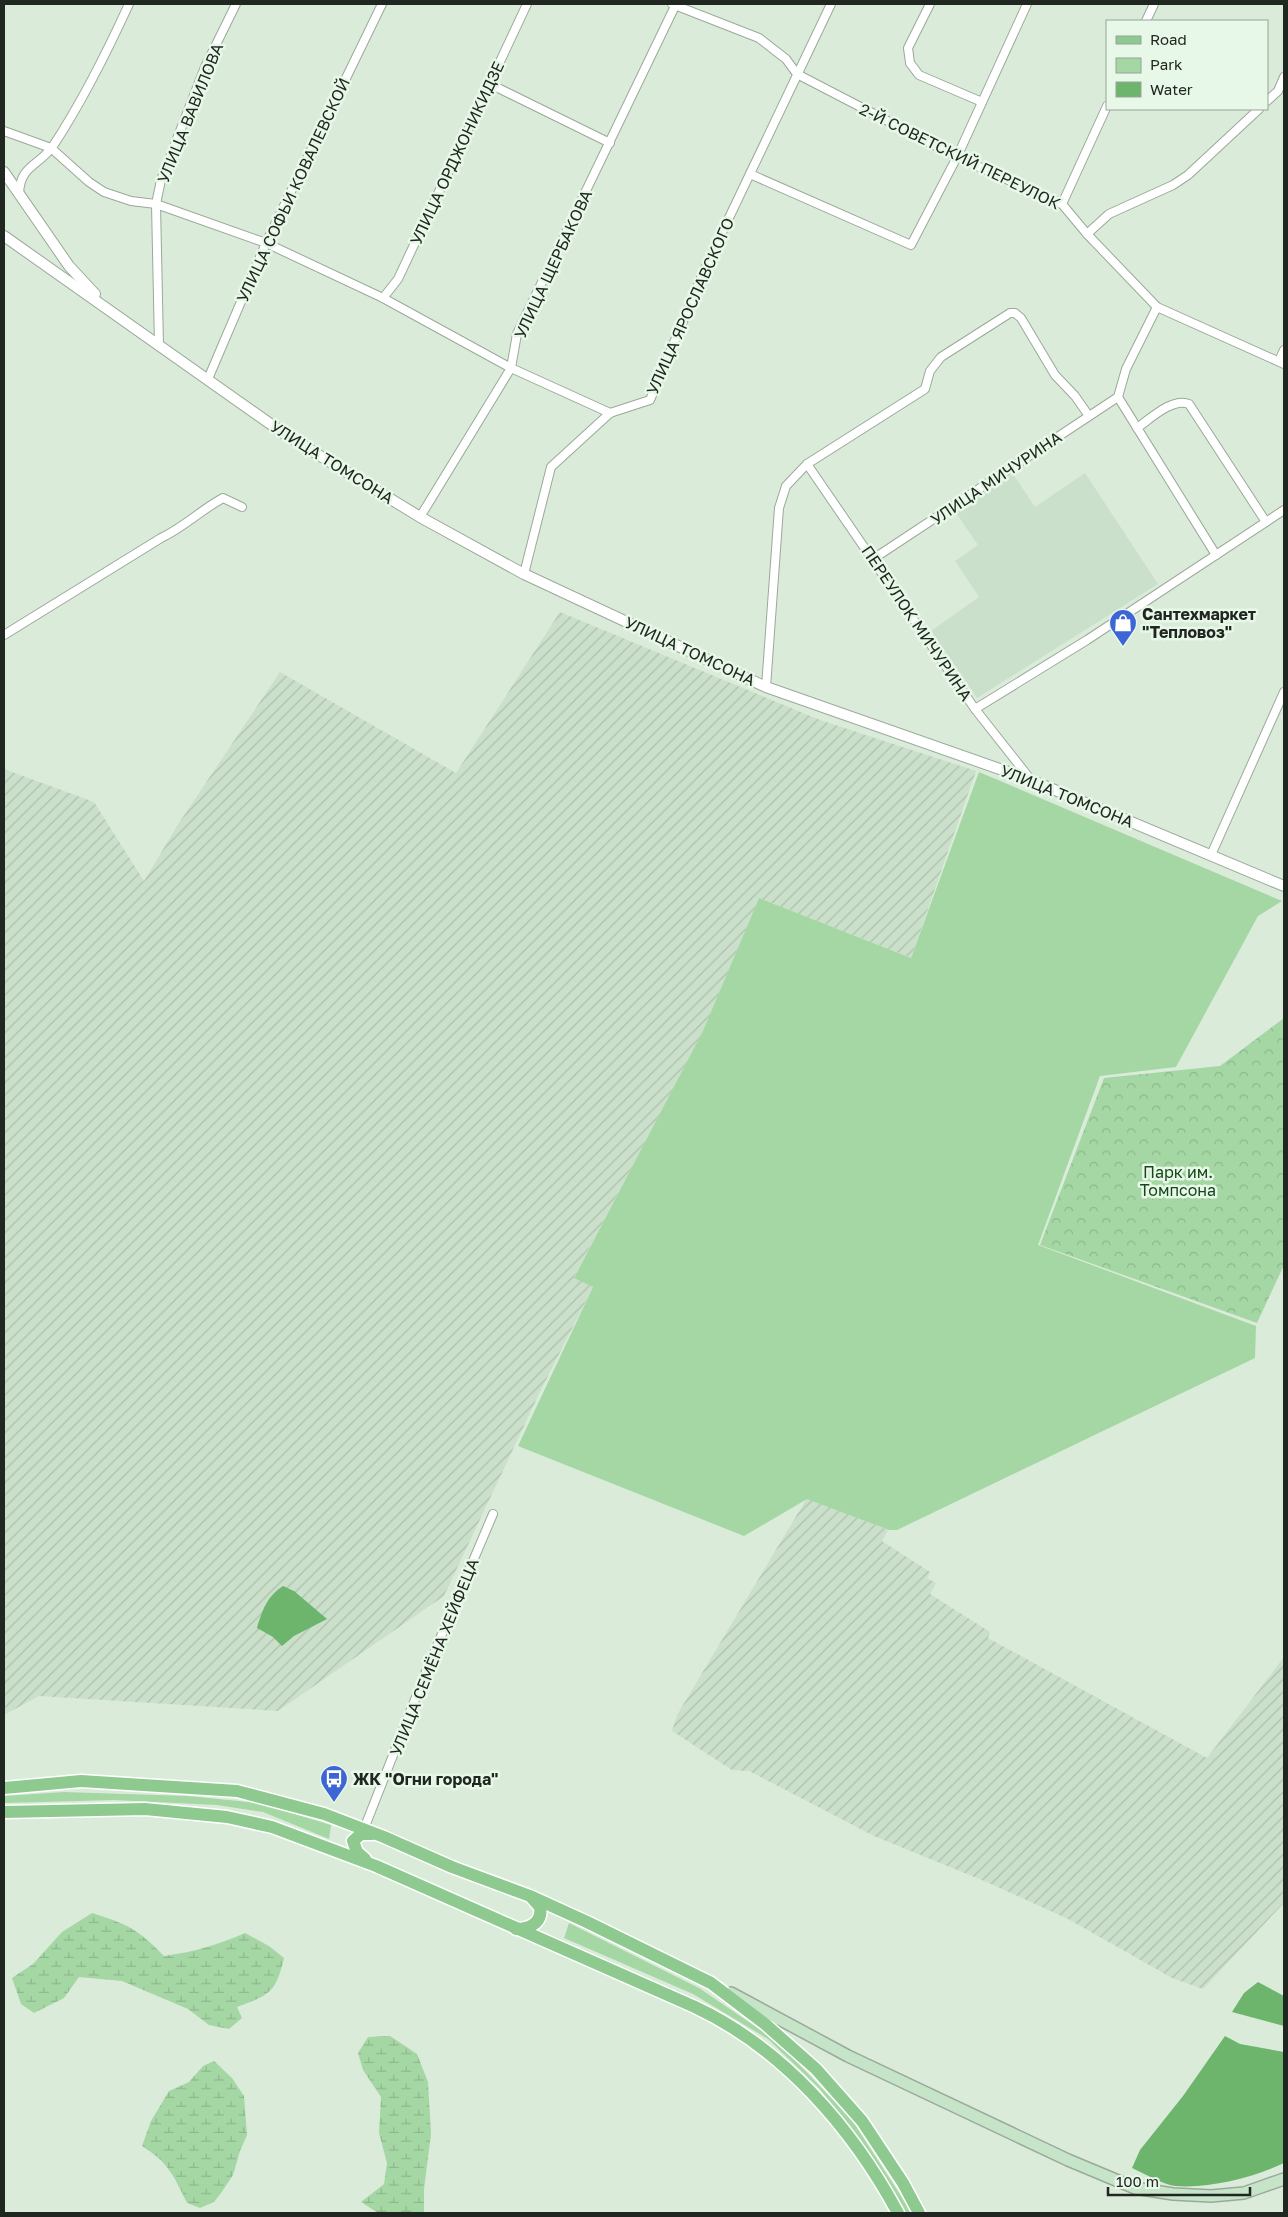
<svg xmlns="http://www.w3.org/2000/svg" width="1288" height="2217" font-family="'Golos Text',sans-serif">
  <style>
    .built { fill: #cbe0ca }
    .industrial { fill: url(#industrial-furrows) }
    .green { fill: #a4d7a3 }
    .forest { fill: url(#forest-crowns) }
    .wetland { fill: url(#wetland-marsh) }
    .water { fill: #6db46c }
    .lines { fill: none; stroke-linecap: round; stroke-linejoin: round }
    .minor-casing { stroke: #9aa99a; stroke-width: 10 }
    .tertiary-casing { stroke: #9aa99a; stroke-width: 12 }
    .secondary-casing { stroke: #9aa99a; stroke-width: 14 }
    .primary-casing { stroke: #fff; stroke-width: 15 }
    .minor { stroke: #fff; stroke-width: 8 }
    .tertiary { stroke: #fff; stroke-width: 10 }
    .secondary { stroke: #c6e5c8; stroke-width: 11 }
    .primary { stroke: #8eca90; stroke-width: 12 }
    .labels { text-anchor: middle; dominant-baseline: central; stroke-width: 5; stroke-linejoin: round; paint-order: stroke }
    .street-label { font-size: 16px; fill: #202620; stroke: #e8f8e8 }
    .poi-label { font-size: 16px; font-weight: bold; fill: #202620; stroke: #e8f8e8; text-anchor: start }
    .park-label { font-size: 16px; fill: #164718; stroke: #e8f8e8 }
  </style>
  <defs>
    <pattern id="industrial-furrows" width="10" height="10" patternUnits="userSpaceOnUse" patternTransform="scale(1.25)"><rect width="10" height="10" fill="#cbe0ca"/><path d="M-1 1l2-2M0 10L10 0M9 11l2-2" fill="none" stroke="#aec0ad"/></pattern>
    <pattern id="forest-crowns" width="20" height="18" patternUnits="userSpaceOnUse" patternTransform="scale(1.25)"><rect width="20" height="18" fill="#a4d7a3"/><path d="M2 6a3 3 0 1 1 6 0M12 15a3 3 0 1 1 6 0" fill="none" stroke="#8db88c"/></pattern>
    <pattern id="wetland-marsh" width="20" height="14" patternUnits="userSpaceOnUse" patternTransform="scale(1.25)"><rect width="20" height="14" fill="#a4d7a3"/><path d="M1 5h8M5 5V1M11 12h8M15 12V8" fill="none" stroke="#8db88c"/></pattern>
  </defs>
  <rect width="100%" height="100%" fill="#dbebda"/>
  <!-- built -->
  <path class="built" d="M1085 473 1158 584 977 698 931 631 979 597 955 561 978 545 954 510 1013 474 1035 507Z"/>
  <!-- industrial -->
  <g class="industrial">
    <path d="M560 612 820 720 976 771 911 958 759 898 703 1032 574 1277 593 1287 540 1392 444 1596 278 1711 39 1696 4 1715V769L94 802 144 881 177 826 280 672 456 773Z"/>
    <path d="M807 1498 888 1530 882 1541 930 1572 927 1578 936 1583 930 1594 990 1632 988 1638 1207 1758 1284 1657V1903L1203 1989 1172 1978 1068 1919 989 1883 874 1836 749 1771 732 1770 672 1731 677 1715Z"/>
  </g>
  <!-- green -->
  <g class="green">
    <path d="M979 772 1282 901 1258 916 1176 1067 1100 1076 1038 1245 1256 1326 1255 1358 897 1530H889L807 1499 744 1536 518 1446 593 1287 574 1278 703 1031 759 898 911 958Z"/>
    <path d="M64 1792 188 1796 258 1803 331 1825 329 1839 263 1812 217 1805 114 1800 4 1803V1796Z"/>
    <path d="M569 1923 699 1988 777 2041 852 2120 912 2213H904L860 2139 819 2088 768 2039 693 1994 564 1938Z"/>
  </g>
  <!-- forest -->
  <path class="forest" d="M1284 1018V1265L1257 1323 1040 1245 1104 1078 1220 1066Z"/>
  <!-- wetland -->
  <g class="wetland">
    <path d="M92 1913C127 1924 138 1929 164 1956 193 1952 218 1945 245 1933L269 1946 284 1958C276 1992 270 1995 237 2007L242 2018 229 2029 209 2025 188 2009 122 1981 79 1977 64 1998 34 2013 21 2004 12 1978 33 1964 62 1932Z"/>
    <path d="M390 2036 417 2054 428 2082 431 2134 424 2189V2213H378L361 2202 384 2184 387 2163 379 2133 381 2097 363 2070 358 2053 368 2037Z"/>
    <path d="M214 2061 232 2078 244 2096 247 2135 240 2151 233 2175 221 2193 214 2202 200 2208 187 2203C174 2176 168 2162 142 2146L151 2121 169 2091 189 2082 203 2066Z"/>
  </g>
  <!-- water -->
  <g class="water">
    <path d="M283 1586 294 1591 327 1619 294 1636 282 1646 273 1637 257 1628C262 1611 267 1596 283 1586Z"/>
    <path d="M1258 1982 1284 1996V2026L1232 2012 1244 1993Z"/>
    <path d="M1225 2036 1240 2044 1284 2052V2163C1255 2177 1209 2189 1175 2186 1162 2184 1145 2174 1132 2168L1140 2150 1183 2096Z"/>
  </g>
  <g class="lines">
    <defs>
      <g id="minor">
        <path d="M672 4 759 38 786 59 797 74 957 157 1062 204 1087 234 1157 307 1284 364"/>
        <path d="M930 4 908 48 910 63 919 75 982 102"/>
        <path d="M1146 21 1154 4"/>
        <path d="M490 84 610 143"/>
        <path d="M1267 101 1278 91 1284 77"/>
        <path d="M4 131 51 148 89 182 104 192 131 201 156 204 266 243 383 298 511 368 610 413"/>
        <path d="M750 174 911 245 957 157 1027 4"/>
        <path d="M19 194C20 165 39 166 53 146 82 102 107 52 129 4"/>
        <path d="M1062 204 1107 106"/>
        <path d="M1087 234 1109 214 1173 185 1188 175 1259 109"/>
        <path d="M383 298 398 279 527 4"/>
        <path d="M1157 307 1126 369 1118 397 1216 555"/>
        <path d="M159 346 156 204 161 180 205 67 236 4"/>
        <path d="M1279 361 1284 350"/>
        <path d="M208 379 266 243 382 4"/>
        <path d="M1137 428C1150 419 1173 397 1189 404L1266 522"/>
        <path d="M807 464 975 709 1031 780"/>
        <path d="M420 517 511 368 517 334 676 4"/>
        <path d="M873 559 1118 397"/>
        <path d="M524 574 551 467 610 413 650 400 706 266 831 4"/>
        <path d="M4 635 161 538C184 527 201 510 223 498L242 507"/>
        <path d="M766 687 779 508 786 486 807 464 925 389 930 371 941 357 1010 313H1015L1021 318 1055 375 1075 396 1089 416"/>
        <path d="M975 709 1087 640 1284 510"/>
        <path d="M1211 855 1284 692"/>
        <path d="M364 1829 425 1674 493 1514"/>
      </g>
      <g id="tertiary">
        <path d="M4 172 69 266 95 294"/>
        <path d="M4 236 286 435 420 517 524 574 766 687 1031 780 1284 886"/>
      </g>
      <path id="secondary" d="M731 1993 848 2056 1068 2160 1135 2188 1173 2194 1211 2196 1244 2193 1284 2179"/>
      <g id="primary">
        <path d="M4 1788 81 1781 237 1791 324 1814 384 1837 452 1867 530 1896 587 1922 711 1983 765 2024 816 2069 862 2121 903 2183 919 2213"/>
        <path d="M4 1812 145 1809 227 1817 272 1827 376 1866 695 2007C784 2049 852 2128 898 2213"/>
        <path d="M365 1859 357 1852 353 1841 361 1834H372"/>
        <path d="M516 1929C529 1929 543 1923 540 1907L532 1898"/>
      </g>
    </defs>
    <!-- minor casing -->
    <use href="#minor" class="minor-casing"/>
    <!-- tertiary casing -->
    <use href="#tertiary" class="tertiary-casing"/>
    <!-- secondary casing -->
    <use href="#secondary" class="secondary-casing"/>
    <!-- primary casing -->
    <use href="#primary" class="primary-casing"/>
    <!-- minor -->
    <use href="#minor" class="minor"/>
    <!-- tertiary -->
    <use href="#tertiary" class="tertiary"/>
    <!-- secondary -->
    <use href="#secondary" class="secondary"/>
    <!-- primary -->
    <use href="#primary" class="primary"/>
  </g>
  <!-- icons -->
  <defs>
    <symbol id="shop-pin" viewBox="-11 -11 22 30"><path d="M0 17L-7.5 6A9.5 9.5 0 1 1 7.5 6Z" fill="#3c65d6" stroke="#e8f8e8"/><path d="M-5-2.5h2.3a2.7 3.5 0 0 1 5.4 0H5L5.5 6h-11ZM-1.5-2.5h3a1.5 2.3 0 0 0-3 0Z" fill="#fff"/></symbol>
    <symbol id="bus-pin" viewBox="-11 -11 22 30"><path d="M0 17L-7.5 6A9.5 9.5 0 1 1 7.5 6Z" fill="#3c65d6" stroke="#e8f8e8"/><path d="M-5-6H5V4H4V6H2V4H-2V6H-4V4H-5ZM-3.5-4V0h7V-4ZM-3.5 1.2v1.5H-2V1.2ZM2 1.2v1.5H3.5V1.2Z" fill="#fff"/></symbol>
  </defs>
  <g fill-rule="evenodd">
    <use href="#shop-pin" x="1107" y="607" width="32" height="43"/>
    <use href="#bus-pin" x="318" y="1763" width="32" height="43"/>
  </g>
  <g class="labels">
    <!-- street labels -->
    <g class="street-label">
      <text transform="translate(190 113) rotate(-68)">УЛИЦА ВАВИЛОВА</text>
      <text transform="translate(457 153) rotate(-65)">УЛИЦА ОРДЖОНИКИДЗЕ</text>
      <text transform="translate(960 156) rotate(26)">2-Й СОВЕТСКИЙ ПЕРЕУЛОК</text>
      <text transform="translate(293 190) rotate(-65)">УЛИЦА СОФЬИ КОВАЛЕВСКОЙ</text>
      <text transform="translate(553 264) rotate(-65)">УЛИЦА ЩЕРБАКОВА</text>
      <text transform="translate(690 306) rotate(-66)">УЛИЦА ЯРОСЛАВСКОГО</text>
      <text transform="translate(332 462) rotate(32)">УЛИЦА ТОМСОНА</text>
      <text transform="translate(996 478) rotate(-34)">УЛИЦА МИЧУРИНА</text>
      <text transform="translate(917 623) rotate(56)">ПЕРЕУЛОК МИЧУРИНА</text>
      <text transform="translate(690 651) rotate(25)">УЛИЦА ТОМСОНА</text>
      <text transform="translate(1067 796) rotate(22)">УЛИЦА ТОМСОНА</text>
      <text transform="translate(434 1657) rotate(-68)">УЛИЦА СЕМЁНА ХЕЙФЕЦА</text>
    </g>
    <!-- poi labels -->
    <g class="poi-label">
      <text x="1142" y="614">Сантехмаркет<tspan x="1142" dy="18">"Тепловоз"</tspan></text>
      <text x="353" y="1779">ЖК "Огни города"</text>
    </g>
    <!-- park labels -->
    <g class="park-label">
      <text x="1178" y="1172">Парк им.<tspan x="1178" dy="18">Томпсона</tspan></text>
    </g>
  </g>
  <!-- border -->
  <rect width="1288" height="2217" fill="none" stroke="#202620" stroke-width="10"/>
  <!-- legend -->
  <rect x="1106" y="20" width="162" height="90" fill="#e8f8e8" stroke="#98a498"/>
  <rect x="1116" y="36" width="25" height="8" fill="#8eca90" stroke="#98a498"/>
  <text x="1150" y="45" font-size="15" fill="#202620">Road</text>
  <rect x="1116" y="58" width="25" height="15" fill="#a4d7a3" stroke="#98a498"/>
  <text x="1150" y="70" font-size="15" fill="#202620">Park</text>
  <rect x="1116" y="82" width="25" height="15" fill="#6db46c" stroke="#98a498"/>
  <text x="1150" y="95" font-size="15" fill="#202620">Water</text>
  <!-- scale -->
  <path d="M1108 2187v8h142v-8" fill="none" stroke="#202620" stroke-width="2.5"/>
  <text x="1116" y="2187" font-size="15" fill="#202620" stroke="#e8f8e8" stroke-width="4" paint-order="stroke">100 m</text>
</svg>
